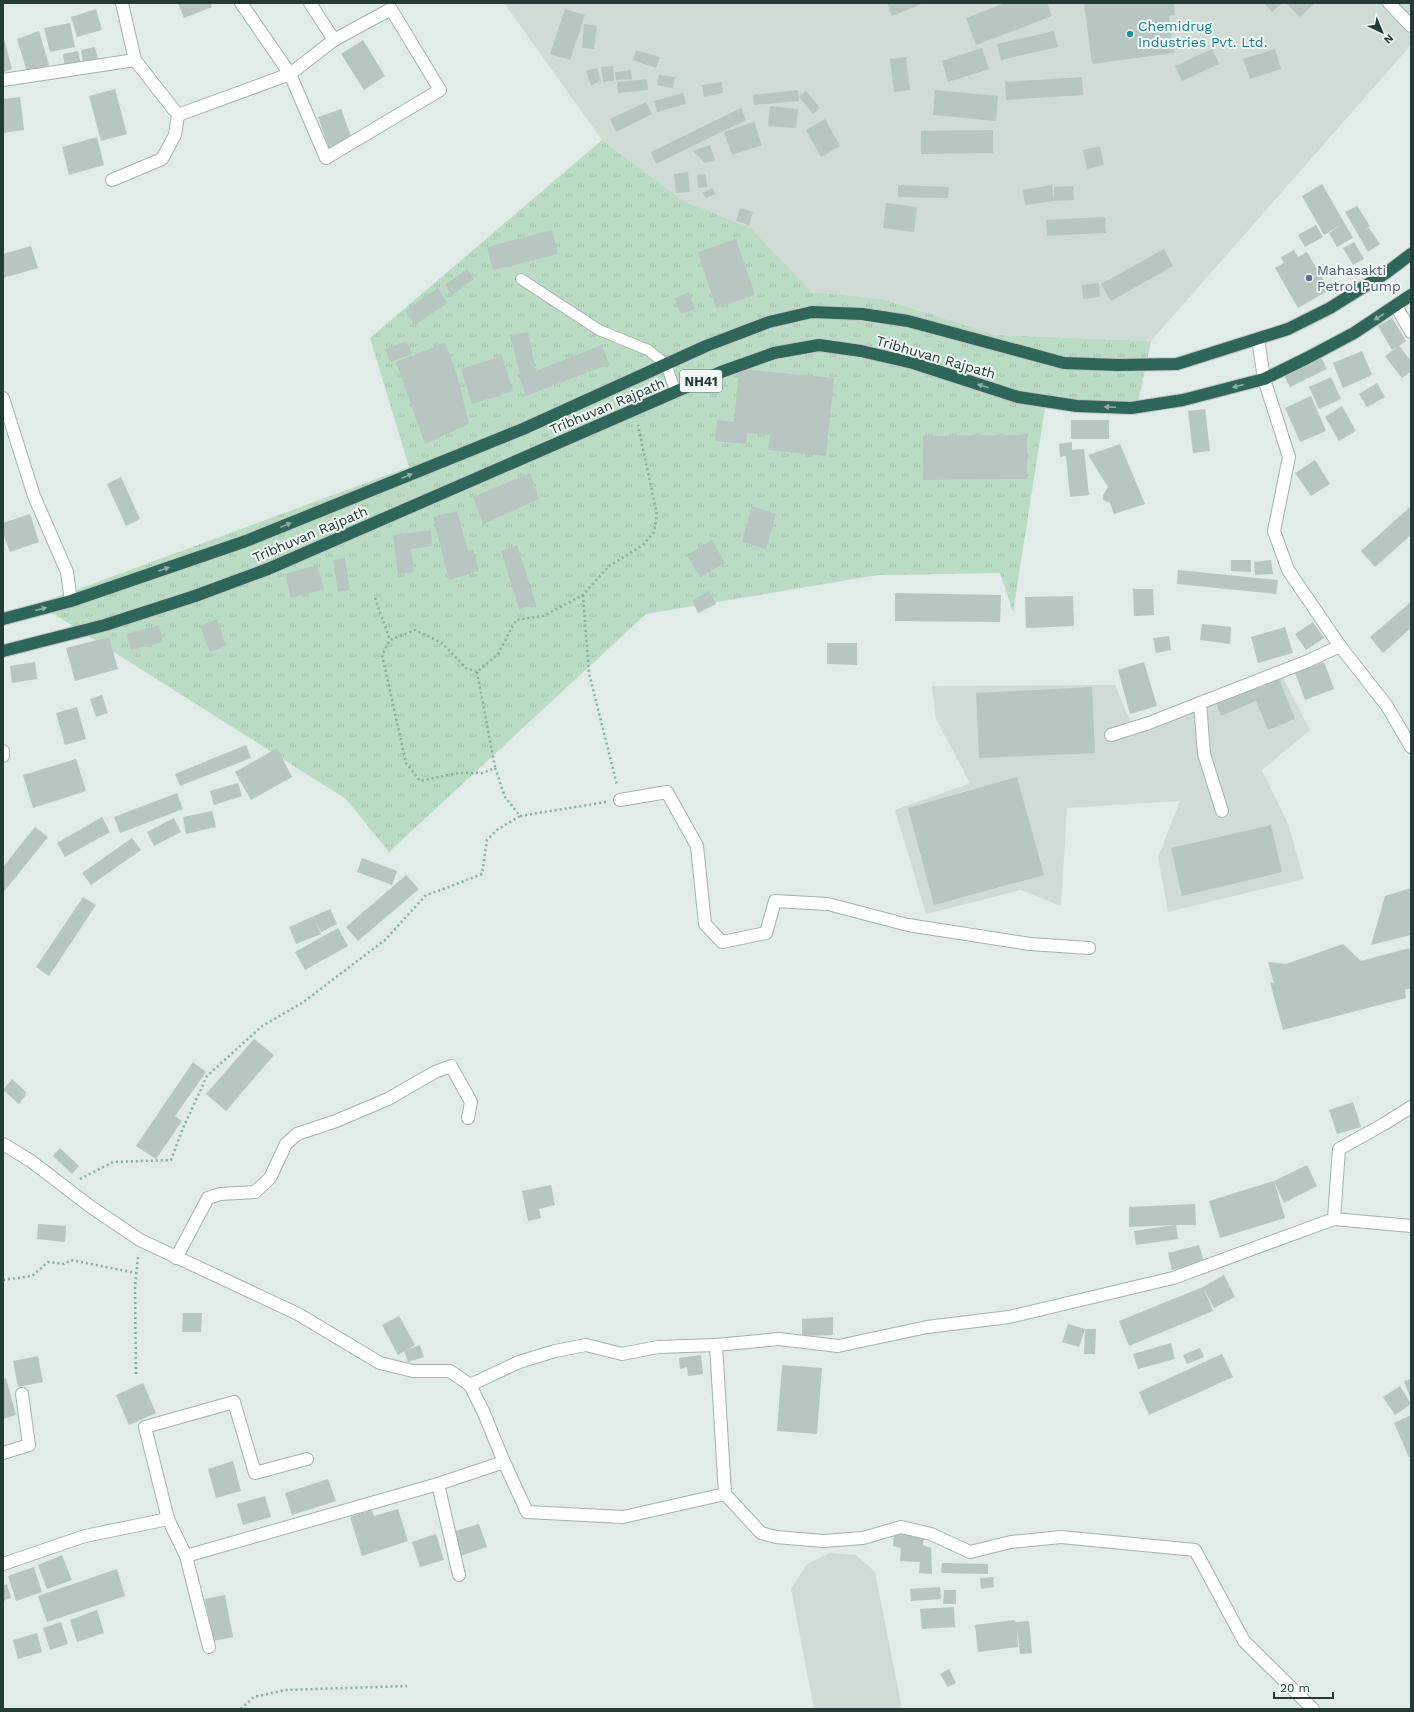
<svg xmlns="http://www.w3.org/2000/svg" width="1414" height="1712" font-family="'Work Sans',sans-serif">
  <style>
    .built { fill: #d0dbd6 }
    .grass { fill: url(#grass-tufts) }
    .building { fill: #b7c6c0 }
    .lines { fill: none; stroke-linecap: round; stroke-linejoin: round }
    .lane-casing { stroke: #a4b3ae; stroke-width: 12 }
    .street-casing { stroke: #a4b3ae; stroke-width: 14 }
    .highway-casing { stroke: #c1c8c6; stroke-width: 14 }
    .path { stroke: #83aea0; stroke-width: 2.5; stroke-dasharray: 2 3; stroke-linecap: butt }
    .lane { stroke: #fff; stroke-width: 10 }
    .street { stroke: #fff; stroke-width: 12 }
    .highway { stroke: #2f665a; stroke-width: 12 }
    .oneway { fill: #90afa8 }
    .culture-dot { fill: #0f9aa8; stroke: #f2f8f5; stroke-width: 1.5 }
    .service-dot { fill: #5c6f8a; stroke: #f2f8f5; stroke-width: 1.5 }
    .labels { text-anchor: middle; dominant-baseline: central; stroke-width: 4; stroke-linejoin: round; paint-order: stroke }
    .shield { fill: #f2f8f5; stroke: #60746e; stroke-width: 1 }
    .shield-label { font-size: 13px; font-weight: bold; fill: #223b34 }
    .culture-label { font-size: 14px; fill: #0d838f; stroke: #f2f8f5; text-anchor: start }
    .service-label { font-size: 14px; fill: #4e5e75; stroke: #f2f8f5; text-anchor: start }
    .street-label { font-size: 14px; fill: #223b34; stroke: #f2f8f5 }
  </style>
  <defs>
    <pattern id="grass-tufts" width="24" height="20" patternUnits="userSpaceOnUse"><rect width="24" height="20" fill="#bbdcc4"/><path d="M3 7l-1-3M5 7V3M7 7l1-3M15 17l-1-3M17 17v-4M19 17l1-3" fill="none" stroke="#a0bea9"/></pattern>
  </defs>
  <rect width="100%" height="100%" fill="#e1ebe7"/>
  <!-- built -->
  <g class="built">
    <path d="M504 3H1411V45L1151 341 996 335 883 299 812 292 751 228 684 201 602 140Z"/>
    <path d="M1282 676 1310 730 1262 770 1288 824 1304 879 1168 912 1158 857 1180 801 1067 808 1061 906 1021 890 926 914 895 810 970 783 936 719 932 686 1115 685 1131 723Z"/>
    <path d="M830 1553 856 1555 875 1572 902 1709H814L791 1589 807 1564Z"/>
  </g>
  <!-- grass -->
  <path class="grass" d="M602 140 684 201 751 228 812 292 883 299 996 335 1151 341 1138 403 1046 402 1013 612 1000 573 878 575 646 614 389 852 346 799 38 604 409 467 370 338Z"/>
  <!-- building -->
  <g class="building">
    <path d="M178 3H210L212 7 184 18Z"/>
    <path d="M887 3H924L892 16Z"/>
    <path d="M1005 3H1047L1052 16 976 45 966 18Z"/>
    <path d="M1084 3H1174L1175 15 1169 16 1174 53 1092 64Z"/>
    <path d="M1264 3H1282L1272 12Z"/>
    <path d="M1286 3H1315L1300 17Z"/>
    <path d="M96 9 102 30 77 37 71 17Z"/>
    <path d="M565 9 585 15 570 60 550 54Z"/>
    <path d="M70 23 75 47 50 52 44 28Z"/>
    <path d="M584 24 597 26 594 49 582 48Z"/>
    <path d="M39 31 49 65 27 72 17 39Z"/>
    <path d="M1054 31 1058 47 1001 60 997 44Z"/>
    <path d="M3 35 12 69 3 72Z"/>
    <path d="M363 40 385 76 364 90 341 54Z"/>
    <path d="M95 47 98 59 83 62 81 50Z"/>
    <path d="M982 48 989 69 948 82 942 61Z"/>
    <path d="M1212 49 1219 64 1182 81 1175 66Z"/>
    <path d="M1275 49 1281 69 1250 79 1243 59Z"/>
    <path d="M636 50 660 57 656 68 633 60Z"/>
    <path d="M78 51 81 64 65 67 63 54Z"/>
    <path d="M906 57 910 90 894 92 890 59Z"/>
    <path d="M613 66 614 81 603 82 601 67Z"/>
    <path d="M597 68 601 81 591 85 586 71Z"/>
    <path d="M631 70 632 79 616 80 615 72Z"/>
    <path d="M659 75 675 77 673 88 657 85Z"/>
    <path d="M1082 77 1083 95 1006 100 1005 82Z"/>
    <path d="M647 79 648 90 618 93 617 82Z"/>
    <path d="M722 82 723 93 704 97 702 85Z"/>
    <path d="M115 89 127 134 101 141 89 96Z"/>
    <path d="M798 90 799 101 754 105 753 95Z"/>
    <path d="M935 90 998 96 996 121 933 115Z"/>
    <path d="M806 91 820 108 813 114 799 97Z"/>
    <path d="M683 93 686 104 657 112 654 101Z"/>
    <path d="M20 97 24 130 3 133V99Z"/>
    <path d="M646 102 652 114 616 132 610 119Z"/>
    <path d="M770 106 798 109 796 128 768 126Z"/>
    <path d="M741 108 746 120 656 164 651 152Z"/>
    <path d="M341 109 352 139 329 148 318 117Z"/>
    <path d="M825 119 840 146 821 157 806 130Z"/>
    <path d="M754 122 762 145 732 155 724 132Z"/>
    <path d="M993 130V153L921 154V131Z"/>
    <path d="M97 137 104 165 69 175 62 147Z"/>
    <path d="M710 145 715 160 705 163 693 151Z"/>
    <path d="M1100 146 1104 165 1087 169 1083 150Z"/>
    <path d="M688 172 690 192 676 193 674 174Z"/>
    <path d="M706 174 707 187 698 188 697 175Z"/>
    <path d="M1322 184 1353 238 1337 247 1329 233 1342 224 1324 235 1302 196Z"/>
    <path d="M898 185 949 187 948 198 898 197Z"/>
    <path d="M1052 185 1054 201 1025 205 1023 190Z"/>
    <path d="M1073 186 1074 200 1054 201V187Z"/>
    <path d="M713 188 715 194 706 198 702 193Z"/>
    <path d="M886 203 917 207 914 232 883 228Z"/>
    <path d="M1357 206 1370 226 1365 230 1369 228 1380 244 1368 252 1345 212Z"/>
    <path d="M740 208 753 212 749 225 736 221Z"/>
    <path d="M1105 217 1106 233 1047 236 1046 220Z"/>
    <path d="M1316 225 1323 237 1305 247 1298 235Z"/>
    <path d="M552 230 558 254 493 270 487 247Z"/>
    <path d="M736 239 755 295 716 308 698 252Z"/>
    <path d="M1354 242 1364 259 1353 265 1343 248Z"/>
    <path d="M31 246 38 268 3 278V254Z"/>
    <path d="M1164 249 1173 266 1111 301 1101 284Z"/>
    <path d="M1294 250 1298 257 1307 252 1329 290 1298 308 1275 268 1284 263 1281 257Z"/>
    <path d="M467 269 474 279 452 295 445 285Z"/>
    <path d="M1099 283 1100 297 1083 299 1082 285Z"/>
    <path d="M438 288 447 303 415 325 405 311Z"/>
    <path d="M689 292 695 309 681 314 675 298Z"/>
    <path d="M1392 318 1406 341 1399 346 1411 361V371L1402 378 1385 356 1399 346 1392 350 1378 326Z"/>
    <path d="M528 332 536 371 602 345 609 364 526 396 518 374H520L510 335Z"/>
    <path d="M407 341 412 354 390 362 385 349Z"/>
    <path d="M445 343 457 374 469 424 425 444 396 362Z"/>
    <path d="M1362 351 1372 375 1343 388 1333 363Z"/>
    <path d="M502 356 513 391 472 404 461 369Z"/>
    <path d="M1321 357 1327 369 1290 387 1284 376Z"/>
    <path d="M739 369 834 378 826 456 768 450 770 435 747 433 746 444 715 441 717 420 734 422Z"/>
    <path d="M1331 377 1341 399 1319 409 1309 387Z"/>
    <path d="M1377 383 1385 397 1367 407 1359 394Z"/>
    <path d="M1311 396 1326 431 1300 442 1285 408Z"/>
    <path d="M1342 406 1356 431 1339 441 1325 417Z"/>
    <path d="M1205 409 1210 451 1193 453 1188 411Z"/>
    <rect x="1071" y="420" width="38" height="19"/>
    <path d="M1027 435V479L923 480V436Z"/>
    <path d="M1072 442V450L1084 449 1089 495 1070 497 1066 456 1060 457 1059 444Z"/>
    <path d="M1120 444 1145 504 1114 514 1110 503 1103 500V495L1108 487 1088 455Z"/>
    <path d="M1315 460 1330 484 1311 496 1295 473Z"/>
    <path d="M530 473 539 499 483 524 473 497Z"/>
    <path d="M121 477 140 519 126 526 107 484Z"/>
    <path d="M752 506 776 514 766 549 742 542Z"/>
    <path d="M1411 506V535L1375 567 1361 551Z"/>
    <path d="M457 511 468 551 473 549 479 571 449 580 433 517Z"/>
    <path d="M30 514 39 542 10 552 3 533V523Z"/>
    <path d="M431 530 432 546 411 549 414 572 398 574 393 535Z"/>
    <path d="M712 540 725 563 700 577 687 555Z"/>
    <path d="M517 545 536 604 519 609 501 551Z"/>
    <path d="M345 558 350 590 338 592 333 560Z"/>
    <path d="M1231 560H1251V572L1231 571Z"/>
    <path d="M1271 560 1273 574 1255 575 1254 562Z"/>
    <path d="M317 565 324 589 291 598 285 574Z"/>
    <path d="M1178 570 1278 580 1276 594 1177 584Z"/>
    <path d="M1133 589H1153L1154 615 1134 616Z"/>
    <path d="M709 591 716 604 698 613 692 600Z"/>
    <path d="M895 593 1001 595 1000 622 895 621Z"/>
    <path d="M1073 596 1074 626 1026 628 1025 597Z"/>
    <path d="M1411 602V628L1383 653 1370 637Z"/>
    <path d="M217 619 226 646 210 652 200 626Z"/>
    <path d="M1313 622 1324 638 1306 650 1295 634Z"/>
    <path d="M1202 624 1231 627 1230 644 1200 640Z"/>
    <path d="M159 625 163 642 131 650 127 634Z"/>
    <path d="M1285 627 1293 653 1258 663 1251 637Z"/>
    <path d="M1169 636 1171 650 1156 653 1153 638Z"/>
    <path d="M109 637 118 669 75 681 66 648Z"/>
    <path d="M827 643H857V665L827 664Z"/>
    <path d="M35 662 37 679 12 683 10 666Z"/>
    <path d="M1144 662 1157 706 1130 714 1118 670Z"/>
    <path d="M1324 662 1334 689 1305 700 1295 673Z"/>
    <path d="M1277 674 1295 719 1268 730 1256 701 1221 716 1215 700Z"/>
    <path d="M1092 687 1095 753 979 758 976 693Z"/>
    <path d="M102 695 108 713 96 717 90 699Z"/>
    <path d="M77 707 86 739 65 745 56 713Z"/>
    <path d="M246 745 251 758 180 786 175 774Z"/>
    <path d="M277 748 292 777 251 800 235 772Z"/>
    <path d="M76 759 86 791 33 808 23 775Z"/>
    <path d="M1017 777 1044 875 934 905 908 808Z"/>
    <path d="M238 783 242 796 214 805 210 791Z"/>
    <path d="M177 793 183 809 120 833 114 817Z"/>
    <path d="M212 811 216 827 186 834 183 817Z"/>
    <path d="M102 817 110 832 65 857 57 843Z"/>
    <path d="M174 818 181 832 154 846 147 832Z"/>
    <path d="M1271 825 1282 872 1182 896 1171 848Z"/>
    <path d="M35 827 48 837 3 893V867Z"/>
    <path d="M132 838 141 850 91 885 82 873Z"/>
    <path d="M362 858 397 871 392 885 357 872Z"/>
    <path d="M406 875 419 889 358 941 346 927Z"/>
    <path d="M1411 888V935L1371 945 1385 896Z"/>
    <path d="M83 897 96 905 49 976 36 967Z"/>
    <path d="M330 909 337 924 321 932 315 921 321 934 296 944 289 927Z"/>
    <path d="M338 928 348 946 305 970 295 952Z"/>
    <path d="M1343 944 1361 961 1409 948 1411 956V988L1405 990 1406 998 1283 1030 1270 982 1274 983 1268 962 1286 964Z"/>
    <path d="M254 1039 274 1055 226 1111 206 1094Z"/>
    <path d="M193 1062 206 1072 175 1116 182 1121 156 1159 136 1146Z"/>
    <path d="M12 1079 26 1092 25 1096 19 1104 3 1090Z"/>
    <path d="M1353 1102 1361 1127 1337 1134 1329 1110Z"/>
    <path d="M60 1148 79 1166 72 1174 53 1156Z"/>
    <path d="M1307 1165 1317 1186 1284 1203 1274 1181 1285 1218 1220 1238 1209 1201 1274 1181Z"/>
    <path d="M551 1185 555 1205 539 1209 541 1218 528 1221 522 1191Z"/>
    <path d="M1195 1204 1196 1225H1176L1178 1239 1136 1245 1134 1231 1175 1225 1129 1227V1207Z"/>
    <path d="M38 1224 66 1226 65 1242 37 1239Z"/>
    <path d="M1199 1245 1204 1262 1172 1270 1168 1253Z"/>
    <path d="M1224 1275 1235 1297 1214 1308 1204 1289 1213 1311 1129 1346 1119 1321 1203 1287Z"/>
    <path d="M183 1313H202L201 1332H182Z"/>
    <path d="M399 1316 415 1345 398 1355 382 1325Z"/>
    <path d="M833 1317V1335L802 1336V1319Z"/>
    <path d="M1068 1324 1085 1329H1096L1095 1354H1084L1085 1329 1079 1347 1062 1342Z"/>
    <path d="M1171 1343 1175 1359 1138 1369 1133 1354Z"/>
    <path d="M420 1345 424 1357 408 1362 404 1351Z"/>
    <path d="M1200 1348 1204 1357 1187 1364 1183 1355Z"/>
    <path d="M1222 1354 1233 1377 1149 1415 1139 1392Z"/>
    <path d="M701 1355 703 1374 688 1376 687 1367 680 1369 679 1358Z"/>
    <path d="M38 1356 43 1382 18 1387 13 1361Z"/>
    <path d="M782 1365 822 1368 817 1434 777 1431Z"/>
    <path d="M6 1378 16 1415 3 1419V1379Z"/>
    <path d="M1411 1379V1400L1404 1381Z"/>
    <path d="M143 1383 156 1413 129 1425 116 1395Z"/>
    <path d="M1400 1386 1411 1404 1395 1415 1383 1397Z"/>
    <path d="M1411 1415V1457H1409L1394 1423Z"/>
    <path d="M233 1461 241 1491 216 1498 208 1469Z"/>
    <path d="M328 1479 336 1501 292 1515 285 1493Z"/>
    <path d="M265 1496 271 1517 243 1525 237 1504Z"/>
    <path d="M398 1509 408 1541 362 1556 350 1517 372 1510 374 1516Z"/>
    <path d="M479 1524 487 1547 460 1556 455 1531Z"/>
    <path d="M894 1532 924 1538 923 1545 931 1548 932 1574 919 1573 920 1562 900 1561 901 1548 893 1546Z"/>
    <path d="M436 1534 444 1560 420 1567 412 1542Z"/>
    <path d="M62 1555 72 1580 47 1589 38 1565Z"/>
    <path d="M942 1563 988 1564V1574L941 1573Z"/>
    <path d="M34 1567 42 1592 16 1601 8 1576Z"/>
    <path d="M117 1569 125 1596 47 1622 38 1596Z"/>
    <path d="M993 1577 994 1587 981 1589 980 1578Z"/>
    <path d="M7 1584 11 1598 3 1601V1586Z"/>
    <path d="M940 1587 941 1599 911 1601 910 1589Z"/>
    <path d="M944 1590H956V1604H943Z"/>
    <path d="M225 1595 233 1637 213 1641 205 1599Z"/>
    <path d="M954 1607 955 1627 922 1629 920 1609Z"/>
    <path d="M97 1610 104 1633 77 1642 70 1620Z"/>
    <path d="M1014 1620 1016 1622 1029 1621 1032 1653 1020 1654 1017 1628 1018 1647 978 1652 975 1625Z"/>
    <path d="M61 1622 68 1644 50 1650 43 1628Z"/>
    <path d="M37 1633 42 1652 18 1659 13 1640Z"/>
    <path d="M949 1669 956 1683 948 1687 940 1674Z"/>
  </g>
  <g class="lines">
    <defs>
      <path id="lane" d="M521 279 599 330 648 350 666 364 676 393"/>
      <g id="street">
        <path d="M310 3 334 40"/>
        <path d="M1389 3 1411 26"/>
        <path d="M391 9 440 90 326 158 290 74 334 40Z"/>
        <path d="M135 60 178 115 290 74 241 3"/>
        <path d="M3 80 135 60 122 3"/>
        <path d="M112 180 162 159 175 135 178 115"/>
        <path d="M1396 306 1411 332"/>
        <path d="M1258 339 1264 379 1289 457 1274 531 1288 570 1340 646 1387 706 1411 747"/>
        <path d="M3 398 34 496 67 572 71 601"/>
        <path d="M1111 735 1149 723 1200 703"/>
        <path d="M3 751V756"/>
        <path d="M620 800 667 792 697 846 705 924 722 942 766 933 775 901 828 904 908 925 1030 944 1089 948"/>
        <path d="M1222 811 1204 754 1200 703 1308 661 1340 646"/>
        <path d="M3 1144 31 1161 91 1207 140 1240 298 1314 380 1363 413 1371H450L470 1385 483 1411 504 1462 527 1512 623 1517 725 1494 761 1533 776 1537 823 1541 863 1538 901 1527 931 1534 970 1552 1011 1542 1061 1537 1195 1550 1244 1641 1313 1709"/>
        <path d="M1334 1219 1339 1149 1384 1124 1411 1107"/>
        <path d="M176 1258 208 1198 220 1194 255 1192 270 1178 286 1144 297 1134 336 1121 388 1099 435 1072 451 1066 471 1102 468 1118"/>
        <path d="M470 1385 519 1362 555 1351 586 1345 622 1354 658 1347 716 1345"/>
        <path d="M3 1453 29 1445 22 1394"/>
        <path d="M438 1484 459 1575"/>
        <path d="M725 1494 716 1345 779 1339 838 1346 927 1327 1009 1317 1173 1278 1334 1219 1411 1226"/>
        <path d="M168 1519 145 1427 234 1402 255 1473 307 1459"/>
        <path d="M186 1556 209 1647"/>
        <path d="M3 1564 85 1536 168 1519 186 1556 438 1484 504 1462"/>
      </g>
      <g id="highway">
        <path d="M3 619 71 601 246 541 523 429 706 346 769 322 812 312 862 314 908 321 1064 363 1118 365 1177 364 1288 329 1330 308 1386 273 1411 254"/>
        <path d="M3 651 105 625 195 596 268 569 721 372 774 353 819 345 861 351 913 363 1018 397 1077 406 1131 408 1183 400 1264 379 1307 358 1354 333 1411 295"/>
      </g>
    </defs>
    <!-- lane casing -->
    <use href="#lane" class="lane-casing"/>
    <!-- street casing -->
    <use href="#street" class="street-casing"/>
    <!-- highway casing -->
    <use href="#highway" class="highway-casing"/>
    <!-- path -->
    <g class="path">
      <path d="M583 595 589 673 617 785"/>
      <path d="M375 598 390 640"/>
      <path d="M477 672 495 767"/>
      <path d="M606 802 520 816 505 797 495 768 482 773H458L420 781 406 763 382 655 390 640 415 630 442 643 466 668 477 672 498 654 516 620 543 616 583 595 609 566 643 545 654 532 657 515 638 425"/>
      <path d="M80 1179 113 1162 171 1160 183 1128 207 1076 262 1026 302 1003 385 940 426 895 441 890 482 874 487 840 497 830 520 816"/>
      <path d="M3 1280 32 1276 48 1262 64 1264 71 1260 136 1273"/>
      <path d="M136 1374 135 1287 138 1257"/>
      <path d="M241 1709 254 1697 285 1690 407 1686"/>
    </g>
    <!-- lane -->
    <use href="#lane" class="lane"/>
    <!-- street -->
    <use href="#street" class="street"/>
    <!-- highway -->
    <use href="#highway" class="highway"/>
  </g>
  <!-- one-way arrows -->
  <defs><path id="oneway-solid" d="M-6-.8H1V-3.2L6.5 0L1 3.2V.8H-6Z"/></defs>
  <g class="oneway">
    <use href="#oneway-solid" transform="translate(1379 317) rotate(147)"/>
    <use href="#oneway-solid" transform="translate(983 386) rotate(-162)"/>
    <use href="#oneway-solid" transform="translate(1238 386) rotate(165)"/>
    <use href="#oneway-solid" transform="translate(1110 407) rotate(-178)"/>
    <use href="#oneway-solid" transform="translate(407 476) rotate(-22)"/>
    <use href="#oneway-solid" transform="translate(286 525) rotate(-22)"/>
    <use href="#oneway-solid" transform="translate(164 569) rotate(-19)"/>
    <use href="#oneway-solid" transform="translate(41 609) rotate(-15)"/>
  </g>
  <!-- markers -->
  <circle class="culture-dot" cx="1130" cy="34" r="4"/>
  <circle class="service-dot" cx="1309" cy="278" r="4"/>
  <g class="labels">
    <!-- shield labels -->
    <rect class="shield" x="680" y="370" width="42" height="22" rx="3"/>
    <g class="shield-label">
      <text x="701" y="381">NH41</text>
    </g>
    <!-- culture labels -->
    <g class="culture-label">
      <text x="1138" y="26">Chemidrug<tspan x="1138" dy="16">Industries Pvt. Ltd.</tspan></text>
    </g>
    <!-- service labels -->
    <g class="service-label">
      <text x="1317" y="270">Mahasakti<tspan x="1317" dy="16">Petrol Pump</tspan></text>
    </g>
    <!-- street labels -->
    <g class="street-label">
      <text transform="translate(936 357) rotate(16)">Tribhuvan Rajpath</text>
      <text transform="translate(607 406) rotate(-23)">Tribhuvan Rajpath</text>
      <text transform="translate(310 534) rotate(-23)">Tribhuvan Rajpath</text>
    </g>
  </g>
  <!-- border -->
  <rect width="1414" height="1712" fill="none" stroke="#223b34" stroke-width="8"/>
  <!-- north arrow -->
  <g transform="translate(1382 32) rotate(136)" stroke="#f2f8f5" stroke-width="3" paint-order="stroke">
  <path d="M0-3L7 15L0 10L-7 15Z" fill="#223b34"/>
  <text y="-6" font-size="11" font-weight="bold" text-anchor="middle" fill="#223b34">N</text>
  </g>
  <!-- scale -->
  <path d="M1274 1692v6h59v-6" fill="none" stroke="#223b34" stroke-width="2"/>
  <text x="1280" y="1692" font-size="12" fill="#223b34" stroke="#f2f8f5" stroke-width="3" paint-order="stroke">20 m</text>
</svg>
